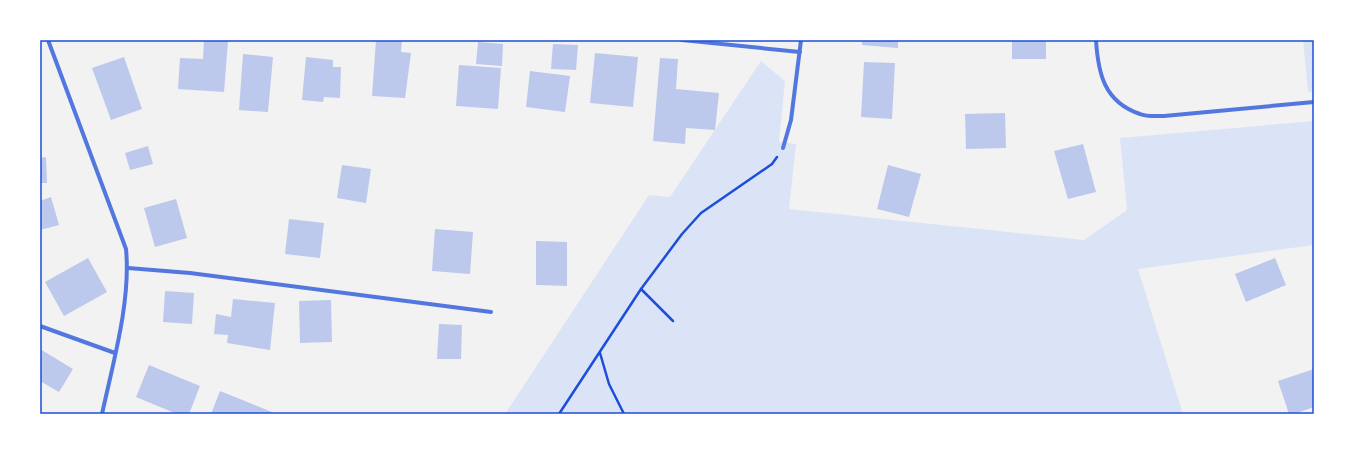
<svg xmlns="http://www.w3.org/2000/svg" width="1354" height="454" font-family="'Open Sans',sans-serif">
  <style>
    .green { fill: #dbe4f7 }
    .building { fill: #bdc9ec }
    .lines { fill: none; stroke-linecap: round; stroke-linejoin: round }
    .path { stroke: #1d4ed8; stroke-width: 2.5 }
    .minor { stroke: #5277de; stroke-width: 4 }
    .neatline { fill: none; stroke: #1d4ed8; stroke-width: 1.5 }
  </style>
  <rect width="100%" height="100%" fill="#f2f2f2"/>
  <!-- green -->
  <g class="green">
    <path d="M1303 40H1314V92H1308Z"/>
    <path d="M761 61 785 81 779 142 796 144 789 209 1084 240 1127 210 1120 138 1314 121V245L1138 269 1183 414H505L649 195 670 197Z"/>
  </g>
  <!-- building -->
  <g class="building">
    <path d="M204 40 228 41 224 92 178 89 180 58 203 59Z"/>
    <path d="M376 40H402L401 52 411 53 405 98 372 96Z"/>
    <path d="M862 40H898V48L862 45Z"/>
    <rect x="1012" y="40" width="34" height="19"/>
    <path d="M478 42 503 44 502 66 476 64Z"/>
    <path d="M553 44 578 45 576 70 551 69Z"/>
    <path d="M595 53 638 57 633 107 590 103Z"/>
    <path d="M243 54 273 57 268 112 239 110Z"/>
    <path d="M124 57 142 109 111 120 92 68Z"/>
    <path d="M306 57 333 60V67H341L340 98 324 97 323 102 302 100Z"/>
    <path d="M660 58 678 59 676 89 719 93 715 130 686 128 685 144 653 141Z"/>
    <path d="M864 62 895 63 892 119 861 117Z"/>
    <path d="M459 65 501 68 498 109 456 106Z"/>
    <path d="M530 71 570 76 565 112 526 107Z"/>
    <path d="M1005 113 1006 148 966 149 965 114Z"/>
    <path d="M1083 144 1096 192 1068 199 1054 151Z"/>
    <path d="M148 146 153 164 130 170 125 153Z"/>
    <path d="M46 157 47 183H40V158Z"/>
    <path d="M342 165 371 169 366 203 337 198Z"/>
    <path d="M888 165 921 174 909 217 877 209Z"/>
    <path d="M51 197 59 225 40 230V201Z"/>
    <path d="M176 199 187 238 155 247 144 208Z"/>
    <path d="M289 219 324 223 320 258 285 254Z"/>
    <path d="M435 229 473 232 470 274 432 271Z"/>
    <path d="M536 241 567 242V286L536 285Z"/>
    <path d="M88 258 107 292 64 316 45 282Z"/>
    <path d="M1275 258 1286 285 1246 302 1235 274Z"/>
    <path d="M165 291 194 293 192 324 163 322Z"/>
    <path d="M233 299 275 303 270 350 227 343 228 335 214 334 216 314 231 317Z"/>
    <path d="M331 300 332 342 300 343 299 301Z"/>
    <path d="M439 324 462 325 461 359H437Z"/>
    <path d="M40 349 73 369 59 392 40 381Z"/>
    <path d="M149 365 200 386 189 414H177L136 397Z"/>
    <path d="M1314 369V407L1294 414H1289L1278 381Z"/>
    <path d="M220 391 277 414H211Z"/>
  </g>
  <g class="lines">
    <!-- path -->
    <g class="path">
      <path d="M641 289 673 321"/>
      <path d="M600 353 609 384 624 414"/>
      <path d="M559 414 641 289 682 234 701 213 772 164 777 157"/>
    </g>
    <!-- minor -->
    <g class="minor">
      <path d="M48 40 126 249C131 301 113 363 102 414"/>
      <path d="M682 40 800 52"/>
      <path d="M1096 40C1098 73 1104 102 1140 114 1147 117 1157 116 1164 116L1314 102"/>
      <path d="M783 148 791 120 801 40"/>
      <path d="M128 268 190 273 491 312"/>
      <path d="M40 326 115 353"/>
    </g>
  </g>
  <!-- border -->
  <rect width="1354" height="454" fill="none" stroke="#ffffff" stroke-width="82"/>
  <rect x="41" y="41" width="1272" height="372" class="neatline"/>
</svg>
